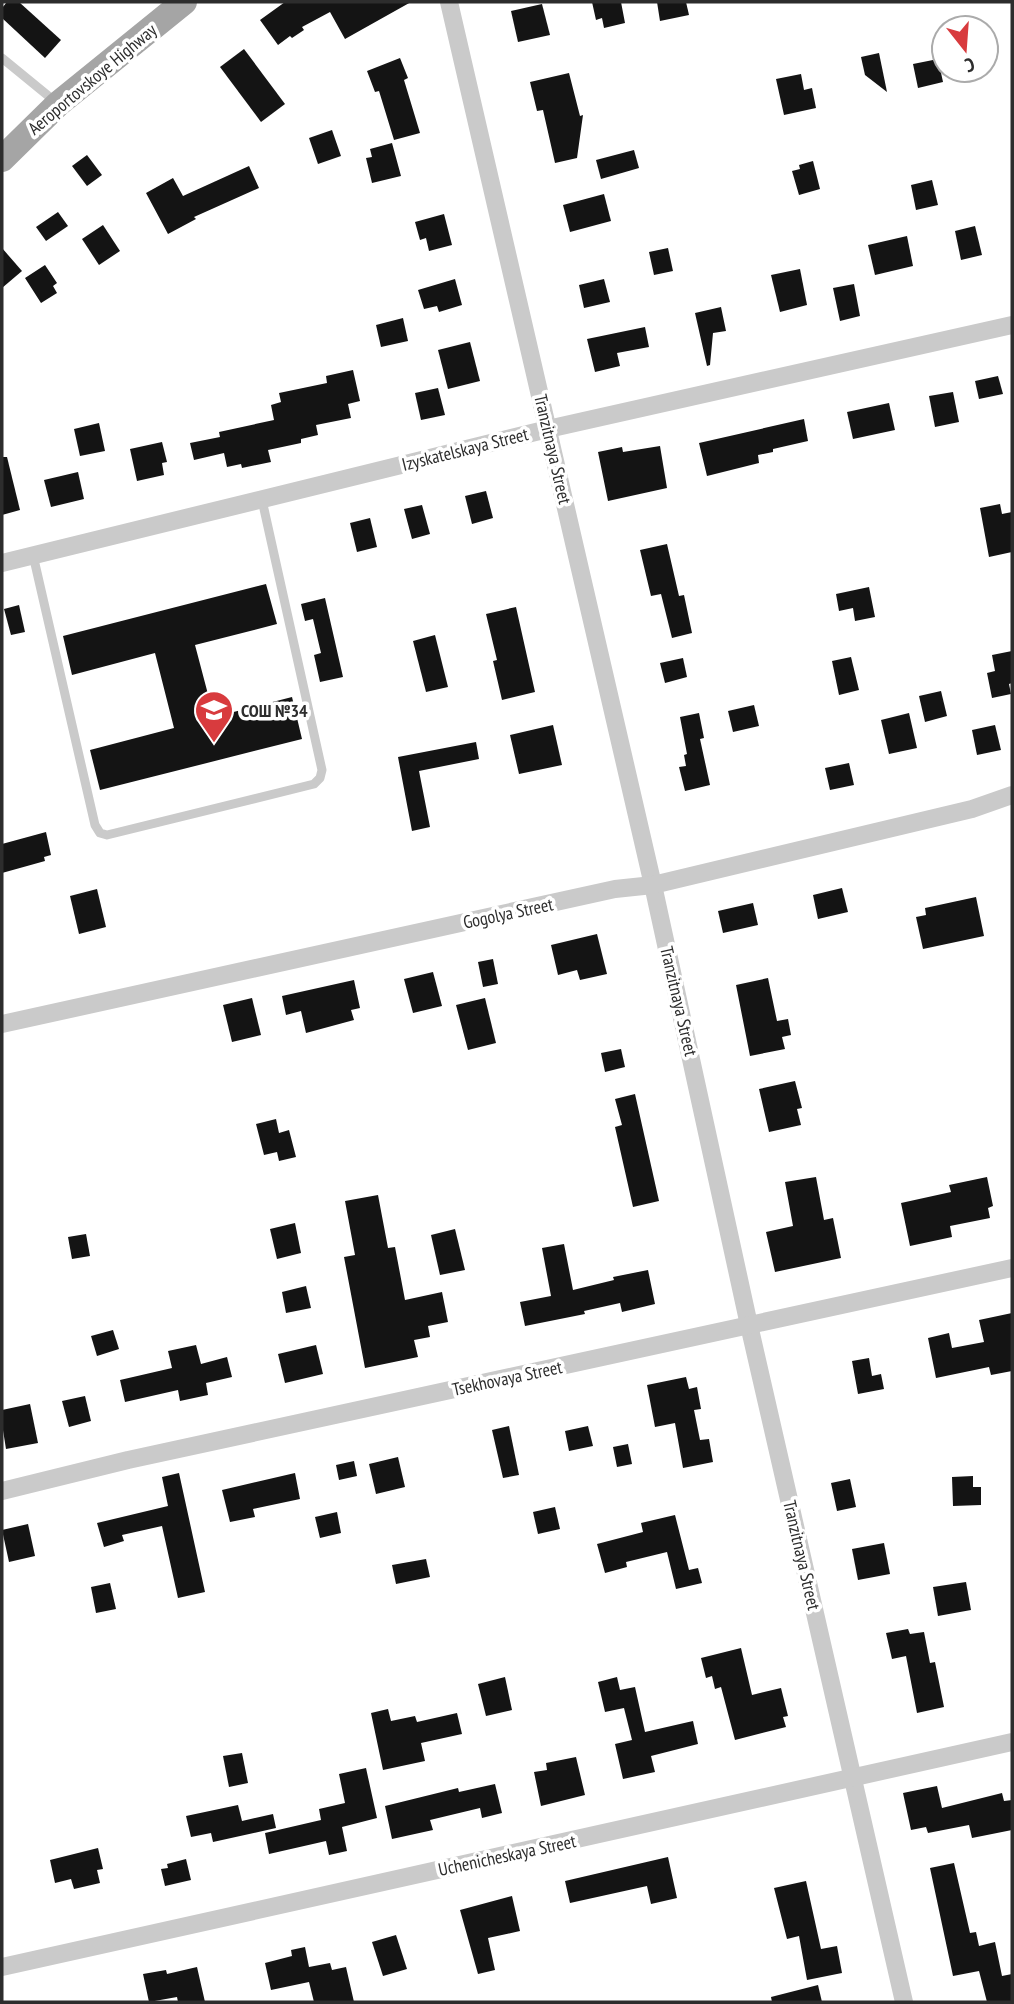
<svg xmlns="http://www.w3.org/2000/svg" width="1014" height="2004" font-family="'PT Sans Narrow',sans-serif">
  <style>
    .building { fill: #141414 }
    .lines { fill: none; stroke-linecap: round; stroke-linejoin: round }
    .service { stroke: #cacaca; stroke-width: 9 }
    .minor { stroke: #cacaca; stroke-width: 18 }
    .primary { stroke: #a5a5a5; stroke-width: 26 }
    .labels { text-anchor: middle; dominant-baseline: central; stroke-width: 7; stroke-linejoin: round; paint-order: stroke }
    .street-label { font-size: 18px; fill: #2d2d2d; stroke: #fff }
    .poi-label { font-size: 18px; font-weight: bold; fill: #2d2d2d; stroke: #fff; text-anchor: start }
  </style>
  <rect width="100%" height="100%" fill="#fff"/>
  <!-- building -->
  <g class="building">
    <path d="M7 2H19L61 40 45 58 2 18V8Z"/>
    <path d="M285 2H411L345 39 330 12 302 27 304 30 292 38 290 36 278 45 260 20Z"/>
    <path d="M592 2H621L625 23 604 28 602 18 596 20Z"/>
    <path d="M657 2H686L689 15 660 21Z"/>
    <path d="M542 4 550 35 518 42 511 11Z"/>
    <path d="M244 49 285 104 261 122 220 67Z"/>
    <path d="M879 53 887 92 865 75 861 57Z"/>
    <path d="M400 58 408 78 404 80 420 133 394 140 379 91 375 92 367 71Z"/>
    <path d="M938 59 943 82 918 88 913 64Z"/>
    <path d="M569 73 580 116 583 115 577 158 555 163 543 110 537 111 530 82Z"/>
    <path d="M801 74 804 90 812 88 816 108 784 115 776 79Z"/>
    <path d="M332 130 341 156 318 164 309 138Z"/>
    <path d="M392 143 401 176 372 183 366 158 372 157 370 149Z"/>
    <path d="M634 150 639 168 601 179 596 160Z"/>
    <path d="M87 155 102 175 87 186 72 166Z"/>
    <path d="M813 161 820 189 799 195 792 171 800 169 799 165Z"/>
    <path d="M249 166 259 188 194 217 196 219 168 234 146 193 173 178 183 196Z"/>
    <path d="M932 180 938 205 916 210 911 185Z"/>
    <path d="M604 194 611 221 570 232 563 205Z"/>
    <path d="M58 212 68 226 46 241 36 227Z"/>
    <path d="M444 214 452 245 429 251 426 238 420 240 415 222Z"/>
    <path d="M103 225 120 251 99 265 82 239Z"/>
    <path d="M975 226 982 255 961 260 955 231Z"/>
    <path d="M907 236 913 266 875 275 868 245Z"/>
    <path d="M2 248 22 271 2 288Z"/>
    <path d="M668 248 673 271 654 275 649 252Z"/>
    <path d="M45 265 57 283 53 286 57 293 41 303 25 278Z"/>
    <path d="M800 269 807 305 780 312 771 275Z"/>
    <path d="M455 279 462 305 439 312 437 306 424 309 418 290Z"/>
    <path d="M604 279 610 302 584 308 579 285Z"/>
    <path d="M854 284 860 316 840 321 833 288Z"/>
    <path d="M721 307 726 331 713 333 710 365 707 366 695 313Z"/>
    <path d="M403 318 408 341 381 347 376 325Z"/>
    <path d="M645 327 649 347 617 353 620 366 595 372 587 339Z"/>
    <path d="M470 342 480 381 448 389 438 350Z"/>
    <path d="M353 370 360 401 348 404 351 418 316 425 318 435 301 439V443L268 450 271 462 242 468 241 464 227 467 224 453 194 460 190 443 220 437 219 432 274 420 271 405 281 402 279 393 327 383 326 376Z"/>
    <path d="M998 376 1003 394 979 399 975 381Z"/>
    <path d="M438 388 445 415 421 420 415 393Z"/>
    <path d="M953 392 959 422 935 427 929 396Z"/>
    <path d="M889 403 895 430 853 439 847 412Z"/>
    <path d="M804 419 808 441 773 449V452L758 455 759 463 707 476 699 443Z"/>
    <path d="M99 423 105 451 80 456 74 429Z"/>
    <path d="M162 442 167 462 162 463 164 475 137 481 130 449Z"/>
    <path d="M660 446 667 488 608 501 598 452 622 447 623 452Z"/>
    <path d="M2 457H7L20 510 2 515Z"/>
    <path d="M78 472 84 499 51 507 44 480Z"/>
    <path d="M486 491 493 518 472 524 465 496Z"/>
    <path d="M1000 504 1002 514 1012 512V552L989 557 980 508Z"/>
    <path d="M422 505 430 534 412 539 404 509Z"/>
    <path d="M370 518 377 547 357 552 350 523Z"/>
    <path d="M667 544 679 596 684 595 692 633 672 638 661 594 651 596 640 550Z"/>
    <path d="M266 584 277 624 195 645 214 717 292 697 302 739 100 790 90 750 174 728 155 653 72 675 63 636Z"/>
    <path d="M869 587 875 617 855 621 853 608 839 611 836 594Z"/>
    <path d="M325 598 343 677 320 682 314 655 321 653 313 619 305 621 301 604Z"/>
    <path d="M19 605 25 632 11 635 4 609Z"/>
    <path d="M516 607 535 692 502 700 493 661 497 660 486 614Z"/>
    <path d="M435 635 448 687 426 692 413 641Z"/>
    <path d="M1012 651V683L1009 684 1011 694 992 698 987 673 995 671 992 655Z"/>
    <path d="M851 657 859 690 839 695 832 661Z"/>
    <path d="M683 658 687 677 665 683 660 663Z"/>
    <path d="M941 691 947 716 925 722 919 696Z"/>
    <path d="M754 705 759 726 733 732 728 711Z"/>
    <path d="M699 713 704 738 700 739 710 785 685 791 679 767 686 766 684 755 687 754 680 717Z"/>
    <path d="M909 713 917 748 889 754 881 720Z"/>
    <path d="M553 725 562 765 519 774 510 735Z"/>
    <path d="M995 725 1001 750 977 755 972 730Z"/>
    <path d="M476 742 479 759 419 771 430 827 412 831 398 757Z"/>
    <path d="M849 763 854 785 830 790 825 768Z"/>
    <path d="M46 832 51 855 44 857 45 861 2 873V844Z"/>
    <path d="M842 888 848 912 818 919 813 895Z"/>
    <path d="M97 889 106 927 79 934 70 896Z"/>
    <path d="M976 897 984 936 923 949 916 917 926 915 925 908Z"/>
    <path d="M753 903 758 925 723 933 718 911Z"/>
    <path d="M597 934 607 974 580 980 577 970 558 975 551 945Z"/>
    <path d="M493 959 498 984 483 987 478 962Z"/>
    <path d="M433 972 442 1006 413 1013 404 979Z"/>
    <path d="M768 978 777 1021 788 1019 791 1035 782 1037 785 1049 750 1056 736 985Z"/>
    <path d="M354 980 360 1008 351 1010 354 1020 306 1033 301 1011 286 1015 282 996Z"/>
    <path d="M252 998 261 1035 232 1042 223 1005Z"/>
    <path d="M485 998 496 1043 468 1050 456 1005Z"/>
    <path d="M621 1049 625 1067 605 1072 601 1053Z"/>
    <path d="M795 1081 802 1108 797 1109 801 1125 769 1132 759 1089Z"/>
    <path d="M635 1094 659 1201 633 1207 615 1127 622 1125 615 1099Z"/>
    <path d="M276 1119 279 1133 289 1130 296 1157 279 1161 277 1152 264 1155 256 1124Z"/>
    <path d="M816 1177 824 1220 833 1218 841 1258 775 1272 766 1232 793 1226 785 1182Z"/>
    <path d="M987 1177 993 1206 988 1208 990 1218 950 1226 952 1237 910 1246 901 1203 951 1192 949 1185Z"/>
    <path d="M378 1195 388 1248 395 1247 405 1300 442 1292 448 1322 428 1326 430 1337 414 1340 418 1357 365 1368 344 1257 355 1255 345 1201Z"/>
    <path d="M295 1223 301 1253 277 1259 270 1229Z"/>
    <path d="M455 1229 465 1270 440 1275 431 1235Z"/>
    <path d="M86 1234 90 1256 72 1259 68 1237Z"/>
    <path d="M564 1244 573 1290 614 1280 613 1277 648 1270 655 1304 622 1312 620 1303 584 1311 585 1314 525 1326 520 1302 551 1296 542 1248Z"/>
    <path d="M306 1286 311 1308 286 1313 282 1292Z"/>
    <path d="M1012 1313V1371L991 1375 989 1367 936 1378 928 1338 949 1333 952 1348 984 1342 979 1320Z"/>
    <path d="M113 1330 119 1349 97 1356 91 1336Z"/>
    <path d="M196 1345 201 1364 227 1357 232 1377 206 1383 208 1395 180 1401 178 1390 125 1402 120 1380 172 1368 168 1351Z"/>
    <path d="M316 1345 323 1374 285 1383 278 1354Z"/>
    <path d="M869 1358 872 1376 881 1374 884 1389 858 1394 852 1361Z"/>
    <path d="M686 1377 689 1389 697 1387 701 1409 694 1410 700 1440 709 1439 713 1462 683 1468 675 1423 655 1427 647 1385Z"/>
    <path d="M85 1396 91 1421 69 1427 62 1401Z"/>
    <path d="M30 1404 38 1443 6 1449 2 1424V1410Z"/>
    <path d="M509 1426 519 1475 503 1478 492 1430Z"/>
    <path d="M588 1426 593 1446 569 1451 565 1431Z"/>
    <path d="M628 1444 632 1464 617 1467 613 1447Z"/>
    <path d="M398 1457 405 1487 376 1494 369 1464Z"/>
    <path d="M354 1461 357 1476 339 1480 336 1465Z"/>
    <path d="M179 1473 205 1592 178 1598 162 1526 122 1535 124 1541 104 1547 97 1523 168 1506 162 1477Z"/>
    <path d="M295 1473 300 1499 253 1509 255 1517 230 1522 222 1490Z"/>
    <path d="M973 1476V1487H981V1505L953 1506 952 1477Z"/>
    <path d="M850 1479 856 1507 837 1511 831 1483Z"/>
    <path d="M555 1507 560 1529 538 1534 533 1512Z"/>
    <path d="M337 1512 341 1533 320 1538 315 1517Z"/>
    <path d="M675 1515 689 1570 698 1568 702 1583 676 1589 667 1552 626 1562 627 1567 605 1573 597 1544 643 1532 641 1523Z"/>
    <path d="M28 1524 35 1556 9 1562 2 1530Z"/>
    <path d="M884 1543 890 1574 858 1580 852 1549Z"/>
    <path d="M426 1559 430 1577 396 1584 392 1565Z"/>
    <path d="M966 1582 971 1610 938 1616 933 1587Z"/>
    <path d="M110 1583 116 1609 96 1613 91 1587Z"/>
    <path d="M908 1629 910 1634 924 1632 930 1663 935 1662 944 1707 917 1713 906 1656 892 1659 886 1633Z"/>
    <path d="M741 1648 752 1695 781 1688 788 1716 783 1717 786 1727 735 1740 721 1687 715 1689 712 1676 706 1678 701 1658Z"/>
    <path d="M505 1677 512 1710 486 1716 478 1684Z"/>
    <path d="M617 1677 620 1690 635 1687 645 1732 693 1721 698 1744 651 1756 655 1772 623 1779 615 1744 632 1740 624 1708 605 1712 598 1682Z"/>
    <path d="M388 1709 391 1721 415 1716 417 1722 457 1713 462 1734 421 1743 425 1761 383 1770 371 1713Z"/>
    <path d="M242 1753 248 1783 229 1787 223 1756Z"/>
    <path d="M576 1757 585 1795 541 1806 534 1772 547 1770 546 1763Z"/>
    <path d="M366 1768 377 1818 342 1827 347 1851 329 1855 326 1841 269 1854 265 1833 321 1820 319 1809 345 1803 339 1774Z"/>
    <path d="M495 1784 502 1813 482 1818 480 1808 430 1820 433 1830 392 1839 385 1806 458 1788 459 1792Z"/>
    <path d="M937 1786 942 1808 1002 1793 1004 1801 1012 1800V1830L972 1838 969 1825 928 1833 926 1827 911 1830 903 1793Z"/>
    <path d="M238 1805 242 1821 273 1814 276 1828 213 1842 211 1833 191 1837 186 1816Z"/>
    <path d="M98 1848 103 1869 97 1870 100 1883 74 1889 71 1879 55 1883 50 1860Z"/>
    <path d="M668 1857 677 1898 651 1904 647 1886 570 1903 565 1881Z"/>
    <path d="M186 1859 191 1880 165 1886 161 1869 168 1868 167 1864Z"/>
    <path d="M954 1863 970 1933 976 1932 979 1946 995 1942 1002 1976 1012 1974V2002H987L979 1971 953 1976 930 1868Z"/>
    <path d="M806 1881 821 1949 837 1946 842 1973 807 1980 799 1936 787 1939 774 1888Z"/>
    <path d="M512 1896 520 1931 488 1938 495 1970 478 1974 460 1910Z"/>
    <path d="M396 1935 407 1969 383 1976 372 1942Z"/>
    <path d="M305 1947 309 1967 330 1963 332 1970 346 1967 354 2002H314L309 1982 271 1990 265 1963 292 1956 291 1950Z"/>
    <path d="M197 1967 205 2002H178L177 1997 149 2002 143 1974 166 1970 167 1974Z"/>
    <path d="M818 1985 822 2002H772L771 1997Z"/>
  </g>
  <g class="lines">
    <!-- service -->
    <g class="service">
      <path d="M2 58 57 103"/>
      <path d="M33 555 95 825 100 833 107 835 314 784 320 778 322 770 262 500"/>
    </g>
    <!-- minor -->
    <g class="minor">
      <path d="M449 2 653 885 749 1325 904 2002"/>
      <path d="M2 563 548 429 1012 325"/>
      <path d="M2 1024 615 889 653 885 972 809 1012 795"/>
      <path d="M2 1491 128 1460 1012 1268"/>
      <path d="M2 1967 1012 1742"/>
    </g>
    <!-- primary -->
    <path class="primary" d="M2 159 58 104 184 2"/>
  </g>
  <!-- icons -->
  <defs>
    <symbol id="school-pin" viewBox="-11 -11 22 30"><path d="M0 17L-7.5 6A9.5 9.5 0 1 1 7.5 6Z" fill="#d83b3e" stroke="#fff"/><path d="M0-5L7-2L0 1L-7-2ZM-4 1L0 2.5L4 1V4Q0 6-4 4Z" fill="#fff"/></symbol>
  </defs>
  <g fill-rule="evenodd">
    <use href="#school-pin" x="192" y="688" width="44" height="60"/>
  </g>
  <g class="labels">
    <!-- street labels -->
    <g class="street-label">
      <text transform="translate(92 79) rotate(-40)">Aeroportovskoye Highway</text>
      <text transform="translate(465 449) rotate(-14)">Izyskatelskaya Street</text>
      <text transform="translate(553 449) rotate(77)">Tranzitnaya Street</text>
      <text transform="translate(508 913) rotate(-12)">Gogolya Street</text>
      <text transform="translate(679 1001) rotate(77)">Tranzitnaya Street</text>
      <text transform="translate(507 1378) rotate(-12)">Tsekhovaya Street</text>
      <text transform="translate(802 1555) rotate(77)">Tranzitnaya Street</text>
      <text transform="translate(507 1855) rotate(-12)">Uchenicheskaya Street</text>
    </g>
    <!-- poi labels -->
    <g class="poi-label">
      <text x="241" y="710">СОШ №34</text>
    </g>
  </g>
  <!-- border -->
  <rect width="1014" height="2004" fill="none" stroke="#2d2d2d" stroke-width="7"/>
  <!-- north arrow -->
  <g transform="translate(965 49) rotate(163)"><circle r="33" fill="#ffffff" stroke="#ababab" stroke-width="2"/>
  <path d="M0-5L12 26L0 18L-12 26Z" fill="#d83b3e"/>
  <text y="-10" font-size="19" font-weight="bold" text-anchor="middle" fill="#2d2d2d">С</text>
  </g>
</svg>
